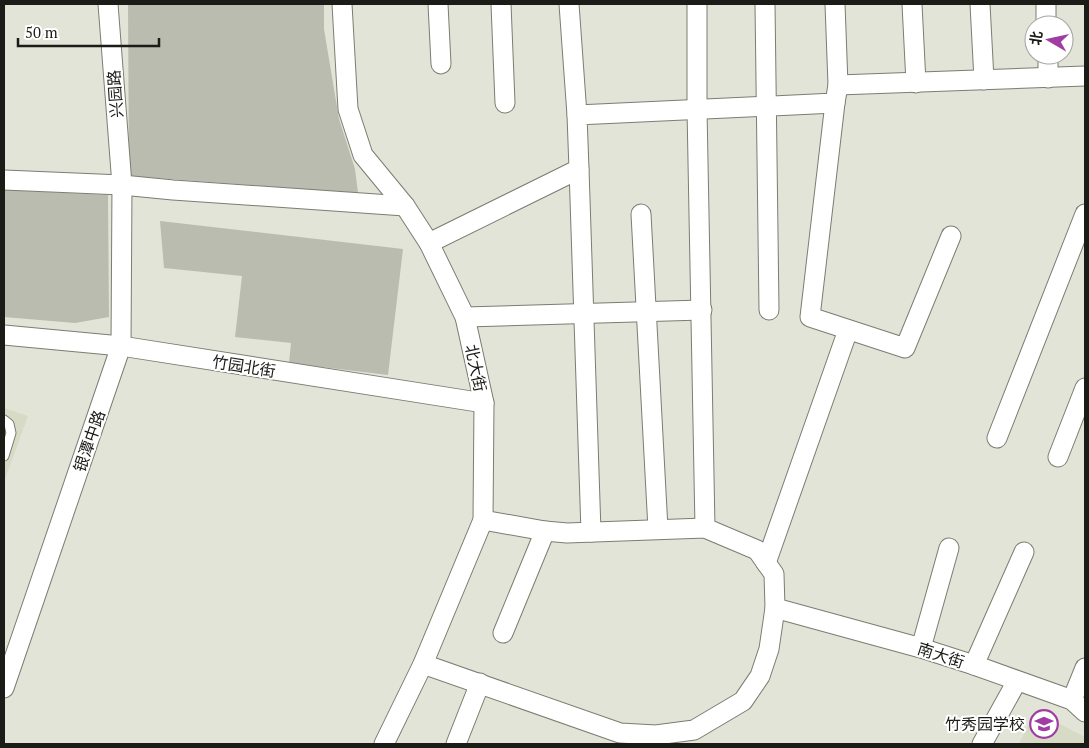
<svg xmlns="http://www.w3.org/2000/svg" width="1089" height="748" font-family="'PT Serif','Noto Sans SC',serif">
  <style>
    .built { fill: #d7dbc6 }
    .building { fill: #b9bcaf }
    .lines { fill: none; stroke-linecap: round; stroke-linejoin: round }
    .service-casing { stroke: #7b7d71; stroke-width: 11 }
    .minor-casing { stroke: #7b7d71; stroke-width: 21 }
    .service { stroke: #fff; stroke-width: 9 }
    .minor { stroke: #fff; stroke-width: 19 }
    .labels { text-anchor: middle; dominant-baseline: central; stroke-width: 4; stroke-linejoin: round; paint-order: stroke }
    .street-label { font-size: 16px; fill: #1b1c17; stroke: #fff }
    .poi-label { font-size: 16px; fill: #1b1c17; stroke: #fff; text-anchor: end }
  </style>
  <rect width="100%" height="100%" fill="#e2e4d7"/>
  <!-- built -->
  <g class="built">
    <path d="M4 408 28 416 4 482Z"/>
    <path d="M1035 711 1085 737V744H1019Z"/>
  </g>
  <!-- building -->
  <g class="building">
    <path d="M128 4H324V29L339 119 355 169 358 193 129 176Z"/>
    <path d="M4 190 108 195 109 317 75 323 4 317Z"/>
    <path d="M160 221 403 249 388 375 289 363 291 343 235 337 242 276 164 268Z"/>
  </g>
  <g class="lines">
    <defs>
      <path id="service" d="M4 420 9 424 11 433 4 456"/>
      <g id="minor">
        <path d="M342 4 348 109 363 155 405 206 429 243 465 317 484 403 483 520 423 664 384 744"/>
        <path d="M438 4 441 64"/>
        <path d="M501 4 505 103"/>
        <path d="M569 4 577 115"/>
        <path d="M697 4V109L705 528"/>
        <path d="M765 4 769 310"/>
        <path d="M835 4 838 85"/>
        <path d="M912 4 916 83"/>
        <path d="M980 4 984 80"/>
        <path d="M1046 4V25"/>
        <path d="M1048 55V78"/>
        <path d="M835 103 810 317 905 348 951 236"/>
        <path d="M579 169 591 532"/>
        <path d="M4 180 122 185 173 190 405 206"/>
        <path d="M641 214 658 529"/>
        <path d="M429 243 579 169 577 115 835 103 838 85 1085 76"/>
        <path d="M465 317 702 310"/>
        <path d="M4 335 121 346 484 403"/>
        <path d="M997 438 1085 214"/>
        <path d="M1058 457 1085 388"/>
        <path d="M766 563 848 330"/>
        <path d="M775 608 921 648 974 665 1072 700 1085 712"/>
        <path d="M503 633 545 531"/>
        <path d="M921 648 949 548"/>
        <path d="M423 664 620 733 656 735 694 730 743 701 760 676 769 649 775 608 774 574 757 550 705 528 567 533 545 531 483 520"/>
        <path d="M974 665 1024 552"/>
        <path d="M4 688 121 346 122 185 108 4"/>
        <path d="M1072 700 1085 668"/>
        <path d="M456 744 480 683"/>
        <path d="M982 744 1017 681"/>
      </g>
    </defs>
    <!-- service casing -->
    <use href="#service" class="service-casing"/>
    <!-- minor casing -->
    <use href="#minor" class="minor-casing"/>
    <!-- service -->
    <use href="#service" class="service"/>
    <!-- minor -->
    <use href="#minor" class="minor"/>
  </g>
  <!-- icons -->
  <defs>
    <symbol id="school-ring" viewBox="-11 -11 22 22"><circle r="9.5" fill="#fff" stroke="#9f3da3" stroke-width="1.5"/><path d="M0-5L7-2L0 1L-7-2ZM-4 1L0 2.5L4 1V4Q0 6-4 4Z" fill="#9f3da3"/></symbol>
  </defs>
  <g fill-rule="evenodd">
    <use href="#school-ring" x="1028" y="708" width="32" height="32"/>
  </g>
  <g class="labels">
    <!-- street labels -->
    <g class="street-label">
      <text transform="translate(115 94) rotate(-94)">兴园路</text>
      <text transform="translate(244 366) rotate(9)">竹园北街</text>
      <text transform="translate(476 368) rotate(78)">北大街</text>
      <text transform="translate(89 441) rotate(-71)">银潭中路</text>
      <text transform="translate(941 655) rotate(18)">南大街</text>
    </g>
    <!-- poi labels -->
    <g class="poi-label">
      <text x="1025" y="724">竹秀园学校</text>
    </g>
  </g>
  <!-- border -->
  <rect width="1089" height="748" fill="none" stroke="#1b1c17" stroke-width="10"/>
  <!-- north arrow -->
  <g transform="translate(1049 40) rotate(279)"><circle r="24" fill="#ffffff" stroke="#a4a4a2"/>
  <path d="M0-4L9 19L0 12L-9 19Z" fill="#9f3da3"/>
  <text y="-8" font-size="14" font-weight="bold" text-anchor="middle" fill="#1b1c17">北</text>
  </g>
  <!-- scale -->
  <path d="M18 38v8h141v-8" fill="none" stroke="#1b1c17" stroke-width="2.5"/>
  <text x="25" y="38" font-size="15" fill="#1b1c17" stroke="#ffffff" stroke-width="4" paint-order="stroke">50 m</text>
</svg>
